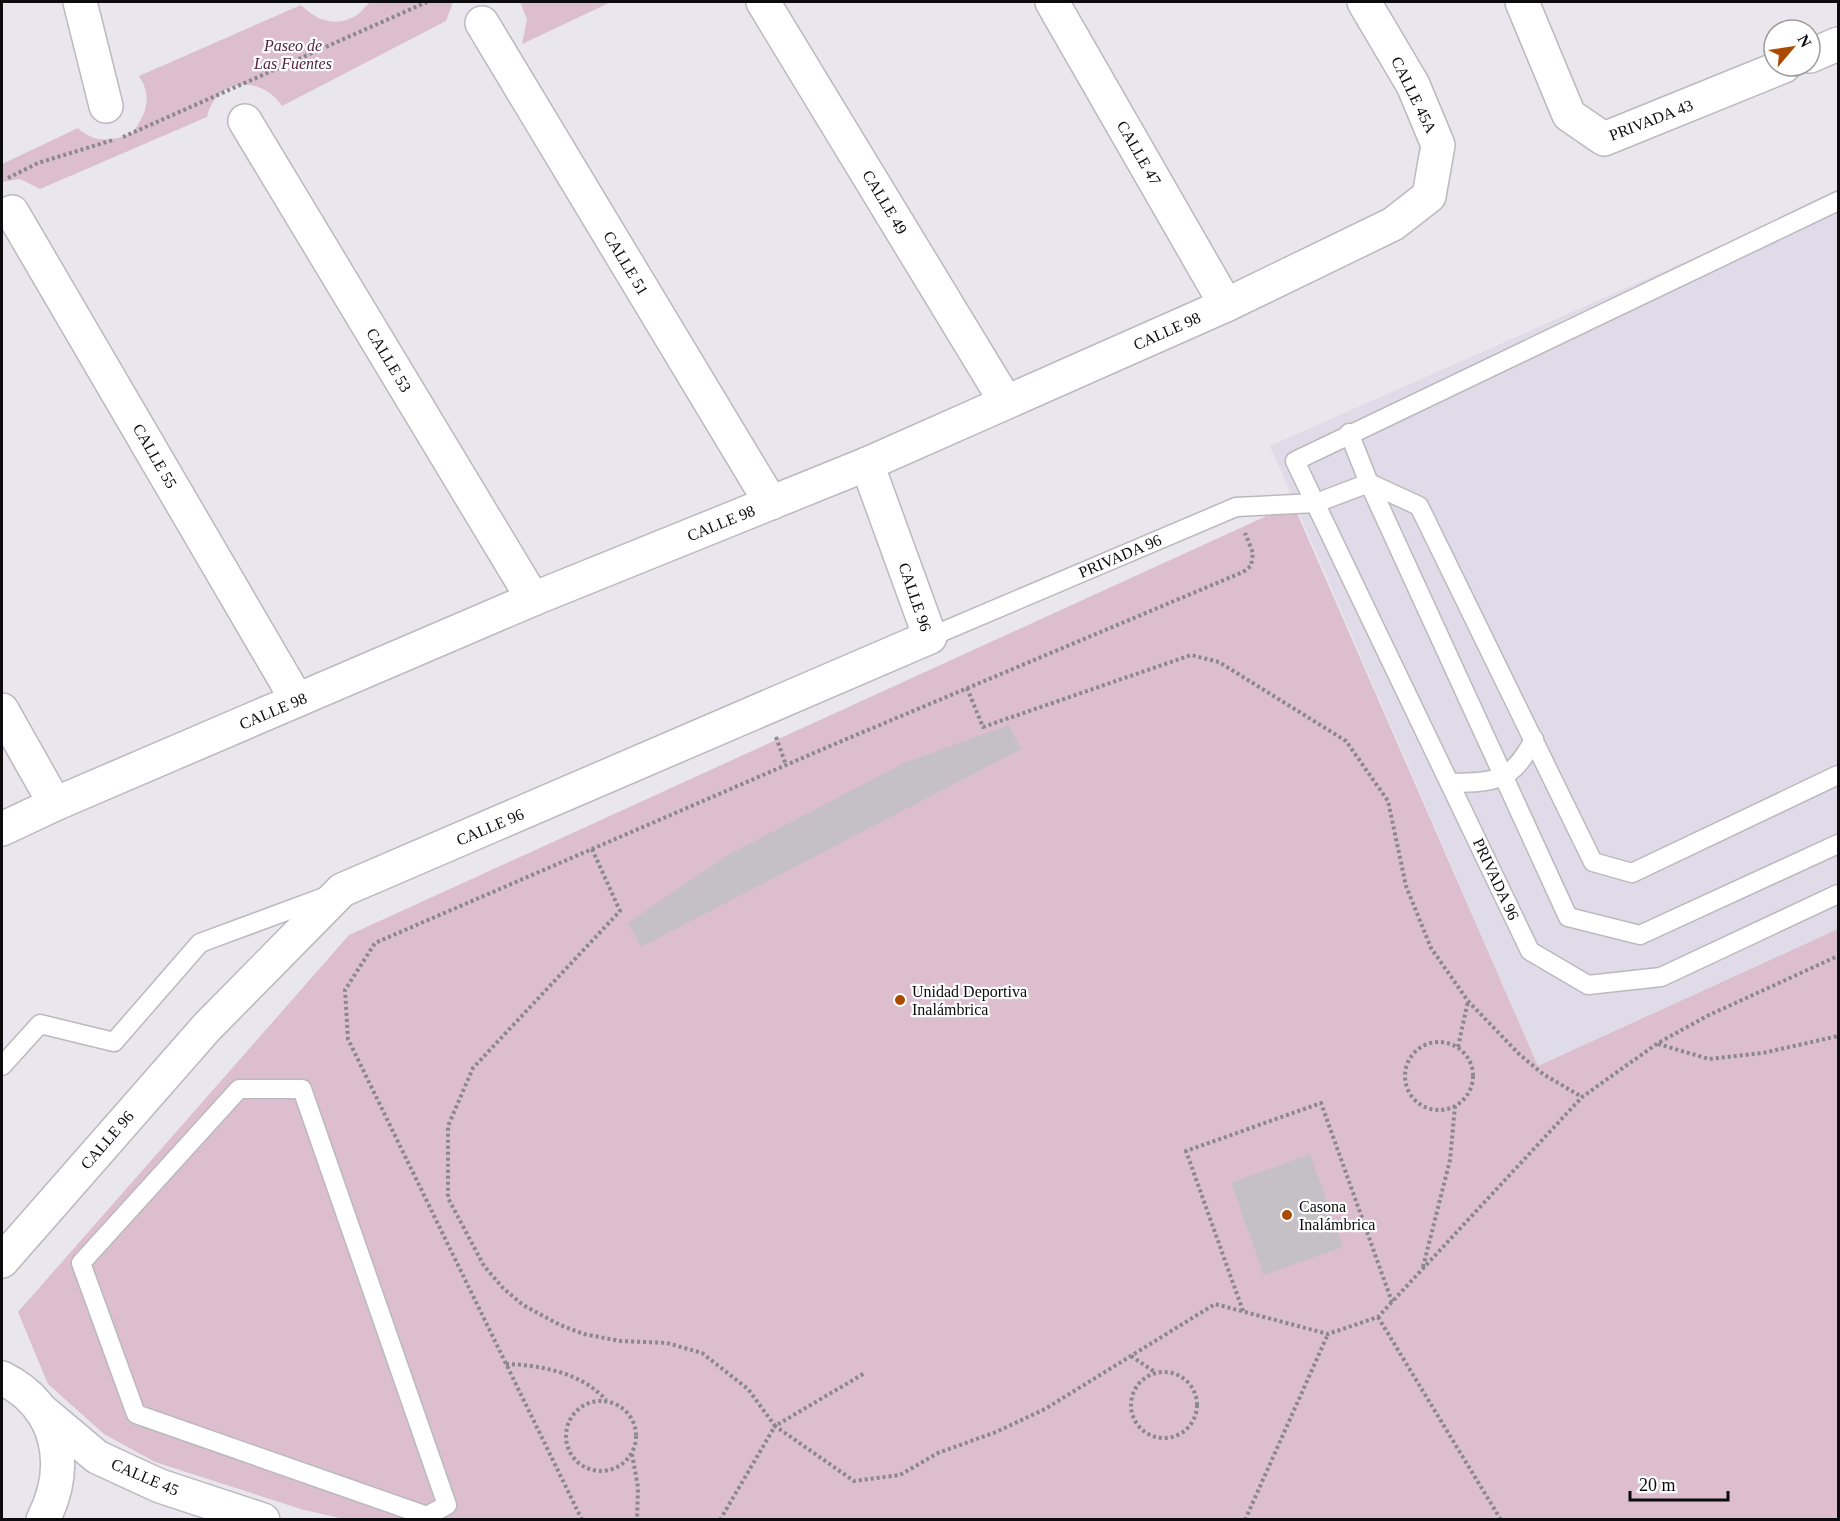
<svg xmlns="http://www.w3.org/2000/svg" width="1840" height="1521" font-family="Georgia,serif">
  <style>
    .built { fill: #e0dbe8 }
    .green { fill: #dcbece }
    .building { fill: #c5c0c5 }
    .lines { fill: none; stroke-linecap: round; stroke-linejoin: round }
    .lane-casing { stroke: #bbb9be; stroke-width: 21 }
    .street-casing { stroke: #bbb9be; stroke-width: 36 }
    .path { stroke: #89888c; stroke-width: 4; stroke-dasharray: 3 3; stroke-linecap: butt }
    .lane { stroke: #fff; stroke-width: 18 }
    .street { stroke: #fff; stroke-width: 33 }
    .poi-dot { fill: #ab4a02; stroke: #fff; stroke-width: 2 }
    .labels { text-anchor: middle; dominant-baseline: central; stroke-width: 4.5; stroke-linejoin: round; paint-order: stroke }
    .park-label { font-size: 16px; font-style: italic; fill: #532341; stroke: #fff }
    .street-label { font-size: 16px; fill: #0c0b0d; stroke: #fff }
    .poi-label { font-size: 16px; fill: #0c0b0d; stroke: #fff; text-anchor: start }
  </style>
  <rect width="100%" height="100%" fill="#e9e7ed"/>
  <!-- built -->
  <path class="built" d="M1838 194V929L1538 1066 1270 446Z"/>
  <!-- green -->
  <g class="green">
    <path d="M371 2H453L446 21 282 106C261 74 216 78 207 117L40 189 20 179 2 182V164L78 128C94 144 114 141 132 133 146 115 153 97 139 76L301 5C317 21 337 28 357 15 362 11 366 5 371 2Z"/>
    <path d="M520 2H611L522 44 527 19Z"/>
    <path d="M1293 504 1538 1066 1838 929V1519H344L304 1510 155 1462 104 1434 48 1384 18 1312 349 935Z"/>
  </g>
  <!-- building -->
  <g class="building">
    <path d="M1009 725 1021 749 641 947 628 923 726 856 904 763Z"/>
    <path d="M1310 1154 1343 1247 1264 1275 1231 1183Z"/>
  </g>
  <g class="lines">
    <defs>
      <g id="lane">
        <path d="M1838 201 1295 461 1530 951 1588 985 1661 977 1838 894"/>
        <path d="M1349 433 1369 483 1568 917 1640 935 1838 844"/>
        <path d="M930 637 1236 507 1316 503 1369 483 1419 506 1593 862 1632 873 1838 775"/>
        <path d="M1450 783C1496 782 1512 782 1534 739"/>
        <path d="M2 1066 40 1024 114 1042 200 943 327 896"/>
        <path d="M239 1089H302L447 1505 427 1516 136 1414 81 1263Z"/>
      </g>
      <g id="street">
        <path d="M80 2 106 106"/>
        <path d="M763 2 1006 402"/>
        <path d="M1052 2 1226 305"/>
        <path d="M1522 2 1569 115 1604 139 1784 66"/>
        <path d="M482 23 771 503"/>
        <path d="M1810 56 1838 44"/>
        <path d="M245 121 533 599"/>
        <path d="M12 212 297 700"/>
        <path d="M2 710 55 804"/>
        <path d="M2 829 55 804 533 599 867 464 1226 305 1393 224 1429 196 1438 145 1413 85 1364 2"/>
        <path d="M2 1261 207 1027 342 890 930 637 867 464"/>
        <path d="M2 1378C59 1406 71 1465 43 1520"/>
        <path d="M40 1409 97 1457 160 1486 263 1520"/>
      </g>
    </defs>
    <!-- lane casing -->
    <use href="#lane" class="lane-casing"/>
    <!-- street casing -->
    <use href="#street" class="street-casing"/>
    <!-- path -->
    <g class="path">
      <path d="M123 137 427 2"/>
      <path d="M8 178 38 163 113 140"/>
      <path d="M967 688 983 727 1191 655 1219 662 1346 741 1388 801 1406 886 1431 948 1468 1001 1519 1054 1543 1074 1582 1097"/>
      <path d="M776 737 786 765"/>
      <path d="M592 849 620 911 473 1068 448 1126V1198L484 1266 503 1288 523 1305 560 1325 584 1334 620 1341 667 1343 702 1353 748 1389 775 1426 865 1373"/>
      <circle cx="1439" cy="1076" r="34"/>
      <path d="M1658 1044 1709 1059 1763 1053 1838 1036"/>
      <path d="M1458 1047 1468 1001"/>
      <path d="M1423 1267 1450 1160 1455 1106"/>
      <path d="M1243 1311 1186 1151 1321 1103 1392 1302"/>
      <path d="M1378 1317 1501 1520"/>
      <path d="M1131 1356 1155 1372"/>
      <path d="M506 1364C541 1365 582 1373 606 1400"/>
      <circle cx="1164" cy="1405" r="33"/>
      <circle cx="601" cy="1436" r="35"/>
      <path d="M632 1454 638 1487 637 1520"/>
      <path d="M582 1520 348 1039 345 990 375 943 830 746 1243 572 1251 566 1253 553 1245 533"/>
      <path d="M720 1520 775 1426 854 1481 900 1475 938 1453 996 1432 1045 1409 1215 1304 1328 1334 1378 1317 1582 1097 1658 1043 1709 1015 1838 956"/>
      <path d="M1245 1520 1328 1334"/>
    </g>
    <!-- lane -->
    <use href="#lane" class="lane"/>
    <!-- street -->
    <use href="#street" class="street"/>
  </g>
  <!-- markers -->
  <g class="poi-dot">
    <circle cx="900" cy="1000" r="6"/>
    <circle cx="1287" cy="1215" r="6"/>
  </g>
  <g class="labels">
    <!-- park labels -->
    <g class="park-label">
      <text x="293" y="45">Paseo de<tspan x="293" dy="18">Las Fuentes</tspan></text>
    </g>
    <!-- street labels -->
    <g class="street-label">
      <text transform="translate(1414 95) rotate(64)">CALLE 45A</text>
      <text transform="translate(1651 120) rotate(-21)">PRIVADA 43</text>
      <text transform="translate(1139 153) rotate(60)">CALLE 47</text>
      <text transform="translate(885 202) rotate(59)">CALLE 49</text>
      <text transform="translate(626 263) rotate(59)">CALLE 51</text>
      <text transform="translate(1167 331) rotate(-24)">CALLE 98</text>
      <text transform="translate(389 360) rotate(59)">CALLE 53</text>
      <text transform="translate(155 456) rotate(60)">CALLE 55</text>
      <text transform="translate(721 523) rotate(-22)">CALLE 98</text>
      <text transform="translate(1120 556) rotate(-23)">PRIVADA 96</text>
      <text transform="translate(915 597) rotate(71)">CALLE 96</text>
      <text transform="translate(273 711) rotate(-23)">CALLE 98</text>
      <text transform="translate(490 827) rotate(-23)">CALLE 96</text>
      <text transform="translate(1496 879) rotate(65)">PRIVADA 96</text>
      <text transform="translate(107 1140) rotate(-49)">CALLE 96</text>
      <text transform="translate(145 1477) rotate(23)">CALLE 45</text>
    </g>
    <!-- poi labels -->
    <g class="poi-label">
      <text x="912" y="991">Unidad Deportiva<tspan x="912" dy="18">Inalámbrica</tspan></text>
      <text x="1299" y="1206">Casona<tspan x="1299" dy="18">Inalámbrica</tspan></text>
    </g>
  </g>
  <!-- border -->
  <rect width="1840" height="1521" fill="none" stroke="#0c0b0d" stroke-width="6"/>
  <!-- north arrow -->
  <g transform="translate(1792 48) rotate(61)"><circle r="28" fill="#ffffff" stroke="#9e9d9e" stroke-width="1.5"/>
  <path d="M0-4.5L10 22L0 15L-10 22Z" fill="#ab4a02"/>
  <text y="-9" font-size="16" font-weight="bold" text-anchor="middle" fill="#0c0b0d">N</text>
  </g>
  <!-- scale -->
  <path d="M1630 1491v9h98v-9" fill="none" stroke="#0c0b0d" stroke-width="3"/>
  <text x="1639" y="1491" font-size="18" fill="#0c0b0d" stroke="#ffffff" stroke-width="4.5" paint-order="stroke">20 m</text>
</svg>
